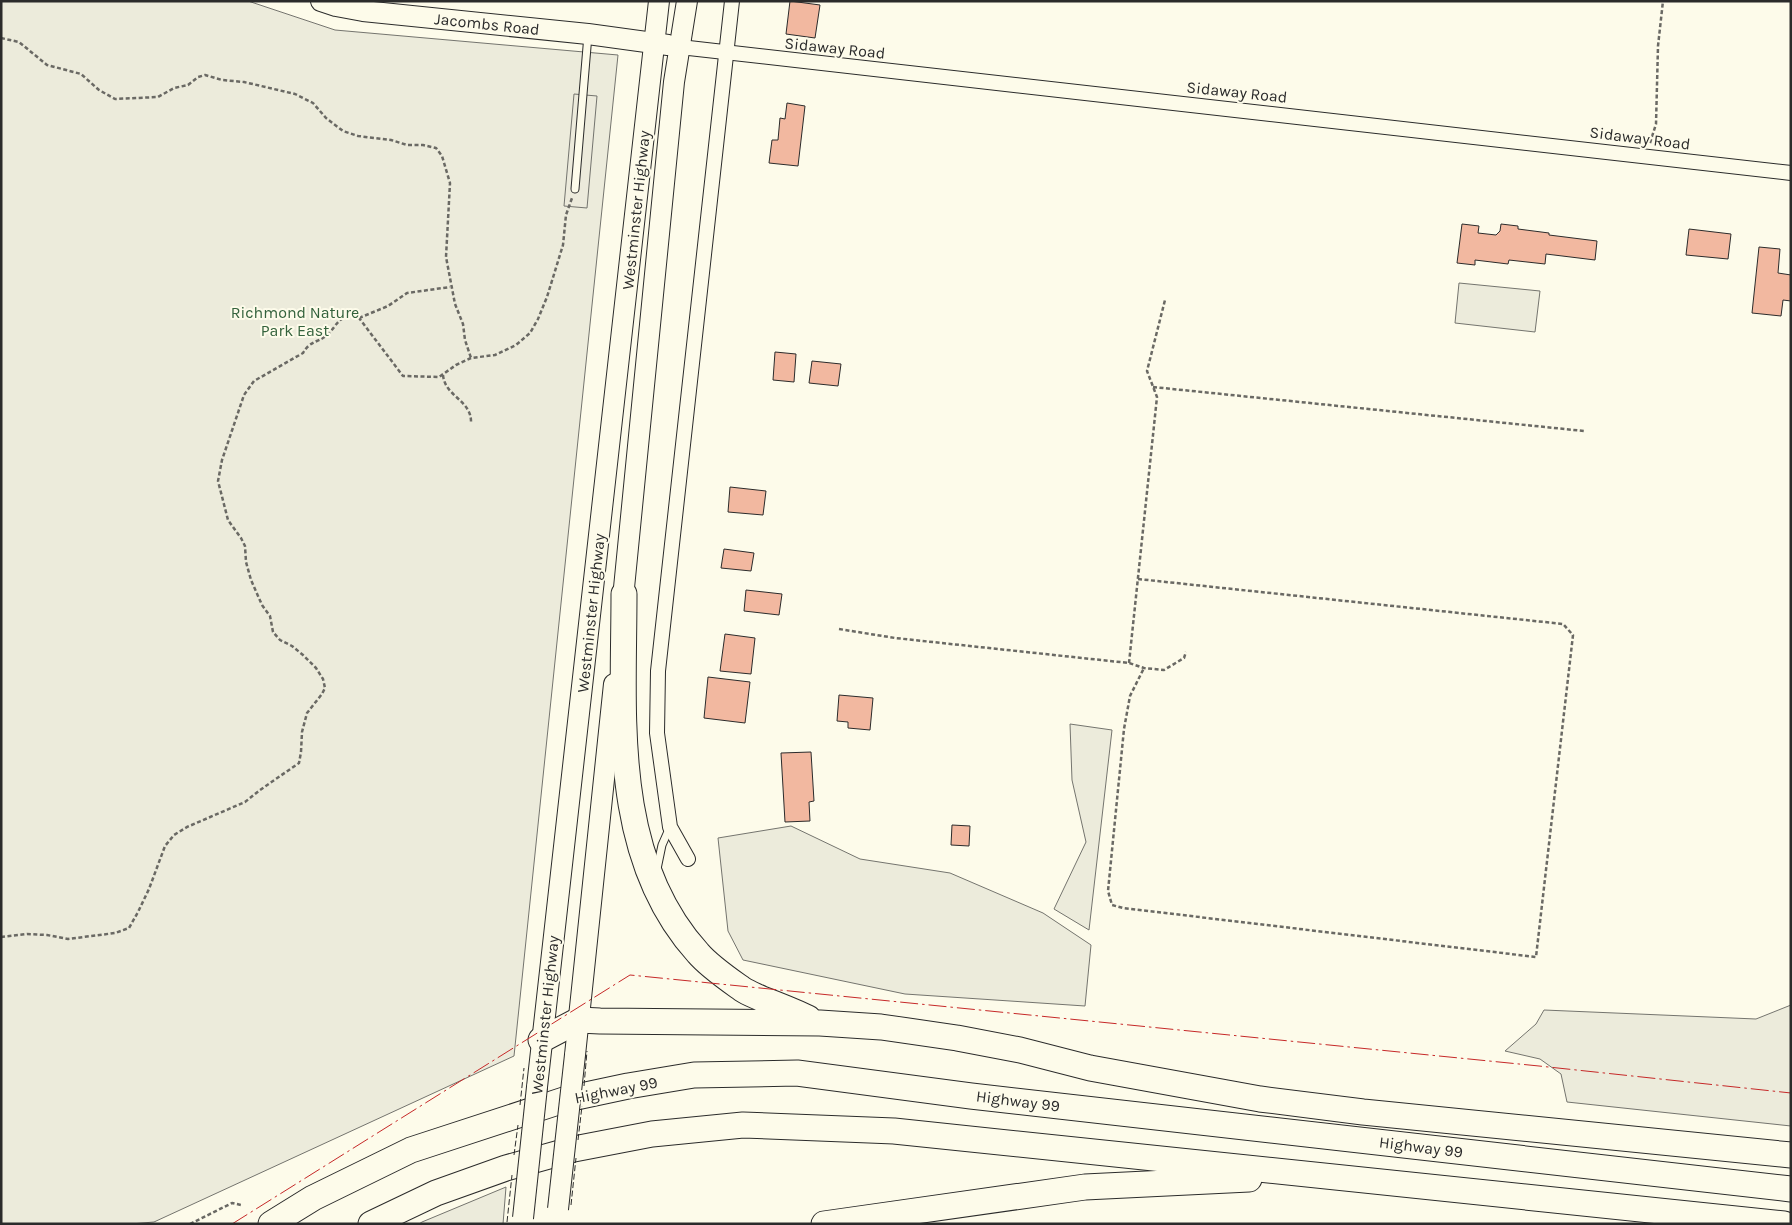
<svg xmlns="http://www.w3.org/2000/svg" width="1792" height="1225" font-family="Karla,sans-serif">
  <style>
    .green { fill: #ecebdb; stroke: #74746e }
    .parking { fill: #eceadb; stroke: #74746e }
    .building { fill: #f2b8a0; stroke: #2b2b2b }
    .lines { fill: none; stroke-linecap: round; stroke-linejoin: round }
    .lane-casing { stroke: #2b2b2b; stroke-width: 9 }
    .street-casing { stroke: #2b2b2b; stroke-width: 16 }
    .secondary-casing { stroke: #2b2b2b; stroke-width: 22 }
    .highway-casing { stroke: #2b2b2b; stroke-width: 27 }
    .path { stroke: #6a6964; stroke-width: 2.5; stroke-dasharray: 4 2.5; stroke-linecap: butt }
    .lane { stroke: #fdfbea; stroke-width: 7 }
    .street { stroke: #fdfbea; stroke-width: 14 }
    .secondary { stroke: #fdfbea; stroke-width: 20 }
    .highway { stroke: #fdfbea; stroke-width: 25 }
    .secondary-bridge-casing { stroke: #2b2b2b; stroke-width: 22; stroke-linecap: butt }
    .secondary-bridge { stroke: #fdfbea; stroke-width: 20 }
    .fence { stroke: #2b2b2b; stroke-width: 1; stroke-dasharray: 6 2.5; stroke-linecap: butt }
    .power { stroke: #c62828; stroke-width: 1; stroke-dasharray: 18 4 2.5 4; stroke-linecap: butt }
    .labels { text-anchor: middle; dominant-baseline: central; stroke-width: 4; stroke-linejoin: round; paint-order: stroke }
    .street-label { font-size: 16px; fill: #2b2b2b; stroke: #fdfbea }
    .park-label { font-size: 16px; fill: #34623c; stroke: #fdfbea }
  </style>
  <rect width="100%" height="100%" fill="#fdfbea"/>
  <!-- green -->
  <g class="green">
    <path d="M1 1H248L335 30 618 55 514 1056 154 1222 131 1224H1Z"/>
    <path d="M1459 283 1540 291 1535 332 1455 323Z"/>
    <path d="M1070 724 1112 730 1089 930 1054 909 1086 842 1072 780Z"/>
    <path d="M791 826 860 859 950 873 1043 913 1091 945 1085 1006 905 994 743 960 728 931 718 838Z"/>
    <path d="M1791 1005V1126L1567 1102 1561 1074 1540 1059 1505 1051 1536 1024 1544 1010 1756 1019Z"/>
    <path d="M506 1187 503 1224H419L422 1222Z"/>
  </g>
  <!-- parking -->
  <path class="parking" d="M574 94 597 96 587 208 564 206Z"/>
  <!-- building -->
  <g class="building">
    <path d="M790 1 820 5 815 38 786 34Z"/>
    <path d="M787 103 805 106 798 166 769 163 772 140H778L780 118 785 119Z"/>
    <path d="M1462 224 1479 226 1478 233 1496 235 1500 231 1501 224 1518 226V229L1549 233V235L1597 241 1595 260 1546 254 1545 264 1509 260 1508 264 1475 260V265L1457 263Z"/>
    <path d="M1689 229 1731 234 1728 259 1686 255Z"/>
    <path d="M1759 247 1780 249 1778 273 1791 275V301L1783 300 1781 316 1752 313Z"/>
    <path d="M775 352 796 354 794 382 773 380Z"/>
    <path d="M812 361 841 364 838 386 809 383Z"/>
    <path d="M730 487 766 491 763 515 728 512Z"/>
    <path d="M724 549 754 553 751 571 721 568Z"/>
    <path d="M746 590 782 594 779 615 744 611Z"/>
    <path d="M725 634 755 638 751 674 720 671Z"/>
    <path d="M708 677 750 682 745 723 704 718Z"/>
    <path d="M839 695 873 698 870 730 848 728V722L837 721Z"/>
    <path d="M811 752 814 801 809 802 810 821 785 822 781 753Z"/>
    <path d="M952 825 970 826 969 846 951 845Z"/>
  </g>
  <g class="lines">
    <defs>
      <g id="lane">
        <path d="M575 189 588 35"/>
        <path d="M657 869 662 845 670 827"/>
      </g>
      <g id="street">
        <path d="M680 47 1791 173"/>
        <path d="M688 859 670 827 657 733 658 671 732 1"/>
      </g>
      <g id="secondary">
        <path d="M321 1 336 6 363 11 588 34 668 45"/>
        <path d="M622 608 674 82 687 1"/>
        <path d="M575 1055 614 684"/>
        <path d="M537 1087 659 1"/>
      </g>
      <g id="highway">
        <path d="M624 594C624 715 610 856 698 953 709 966 728 979 742 989 748 993 756 996 762 999 778 1005 793 1011 808 1018"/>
        <path d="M541 1040 579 1020 600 1021 820 1023 881 1027 957 1038 1020 1050 1090 1068 1260 1099 1363 1112 1791 1155"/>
        <path d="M271 1224 313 1198 411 1150 567 1099 628 1086 694 1075 797 1073 971 1096 1791 1189"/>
        <path d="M371 1224 436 1193 506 1168 574 1149 652 1134 743 1125 894 1131 1784 1224"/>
        <path d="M824 1224 1085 1187 1249 1179"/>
      </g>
    </defs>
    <!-- lane casing -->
    <use href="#lane" class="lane-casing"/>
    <!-- street casing -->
    <use href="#street" class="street-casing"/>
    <!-- secondary casing -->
    <use href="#secondary" class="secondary-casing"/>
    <!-- highway casing -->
    <use href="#highway" class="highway-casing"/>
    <!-- path -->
    <g class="path">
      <path d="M1 38 19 42 47 65 81 74 99 90 115 99 158 97 174 88 188 85 198 77 205 75 222 80 244 82 295 94 313 103 326 118 343 131 358 136 391 140 407 145H423L436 148 442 156 450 183 446 257 455 304 463 324 465 340 471 358"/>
      <path d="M1650 143 1656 124 1658 46 1663 1"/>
      <path d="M359 318 388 306 407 293 450 287"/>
      <path d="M443 375C445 397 472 400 471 423"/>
      <path d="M1153 387 1584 431"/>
      <path d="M1138 579 1563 624 1573 635 1536 957 1123 908 1112 905 1108 891 1124 729 1130 696 1144 668"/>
      <path d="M839 629 895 638 1129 663 1144 668 1164 670 1184 658 1186 652"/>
      <path d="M1129 663 1157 397 1147 371 1165 300"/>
      <path d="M1 937 27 934 47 935 68 939 115 933 129 928 138 912 149 889 165 846 174 835 187 827 245 802 260 790 299 763 301 752 302 732 307 713 322 694 325 688 323 679 316 668 303 655 292 646 280 640 273 632 270 616 262 605 251 580 246 562 245 546 241 538 228 520 218 481 222 460 244 395 254 381 303 353C310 341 316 343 326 336 338 326 338 312 359 318L403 376 439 377 456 365 471 358 495 355 516 345 530 333 538 319 547 297 563 245 566 215 572 198"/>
      <path d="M190 1224 232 1203 241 1205"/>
    </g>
    <!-- lane -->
    <use href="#lane" class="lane"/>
    <!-- street -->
    <use href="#street" class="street"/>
    <!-- secondary -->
    <use href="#secondary" class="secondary"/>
    <!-- highway -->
    <use href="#highway" class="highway"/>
    <defs>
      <g id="secondary-bridge">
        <path d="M558 1209 575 1055"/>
        <path d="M523 1218 537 1087"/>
      </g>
    </defs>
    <!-- secondary-bridge casing -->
    <use href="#secondary-bridge" class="secondary-bridge-casing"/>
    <!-- secondary-bridge -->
    <use href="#secondary-bridge" class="secondary-bridge"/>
    <!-- fence -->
    <g class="fence">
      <path d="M584 1086 587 1051"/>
      <path d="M520 1105 524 1068"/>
      <path d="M578 1140 582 1106"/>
      <path d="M514 1155 518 1125"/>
      <path d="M571 1205 576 1158"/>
      <path d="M507 1222 512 1175"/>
    </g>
    <!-- power -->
    <path class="power" d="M232 1224 630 975 1539 1066 1791 1093"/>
  </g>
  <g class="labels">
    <!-- street labels -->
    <g class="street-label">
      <text transform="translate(487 24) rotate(6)">Jacombs Road</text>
      <text transform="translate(835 48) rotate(6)">Sidaway Road</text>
      <text transform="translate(1237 92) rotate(6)">Sidaway Road</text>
      <text transform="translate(1640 138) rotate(7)">Sidaway Road</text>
      <text transform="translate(636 210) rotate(-84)">Westminster Highway</text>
      <text transform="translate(591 613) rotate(-84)">Westminster Highway</text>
      <text transform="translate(545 1015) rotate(-84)">Westminster Highway</text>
      <text transform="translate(616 1090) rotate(-11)">Highway 99</text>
      <text transform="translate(1018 1101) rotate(7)">Highway 99</text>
      <text transform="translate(1421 1147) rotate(7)">Highway 99</text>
    </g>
    <!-- park labels -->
    <g class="park-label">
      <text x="295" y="312">Richmond Nature<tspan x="295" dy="18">Park East</tspan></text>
    </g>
  </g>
  <!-- border -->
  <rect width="1792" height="1225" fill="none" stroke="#2b2b2b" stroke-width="5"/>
</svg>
